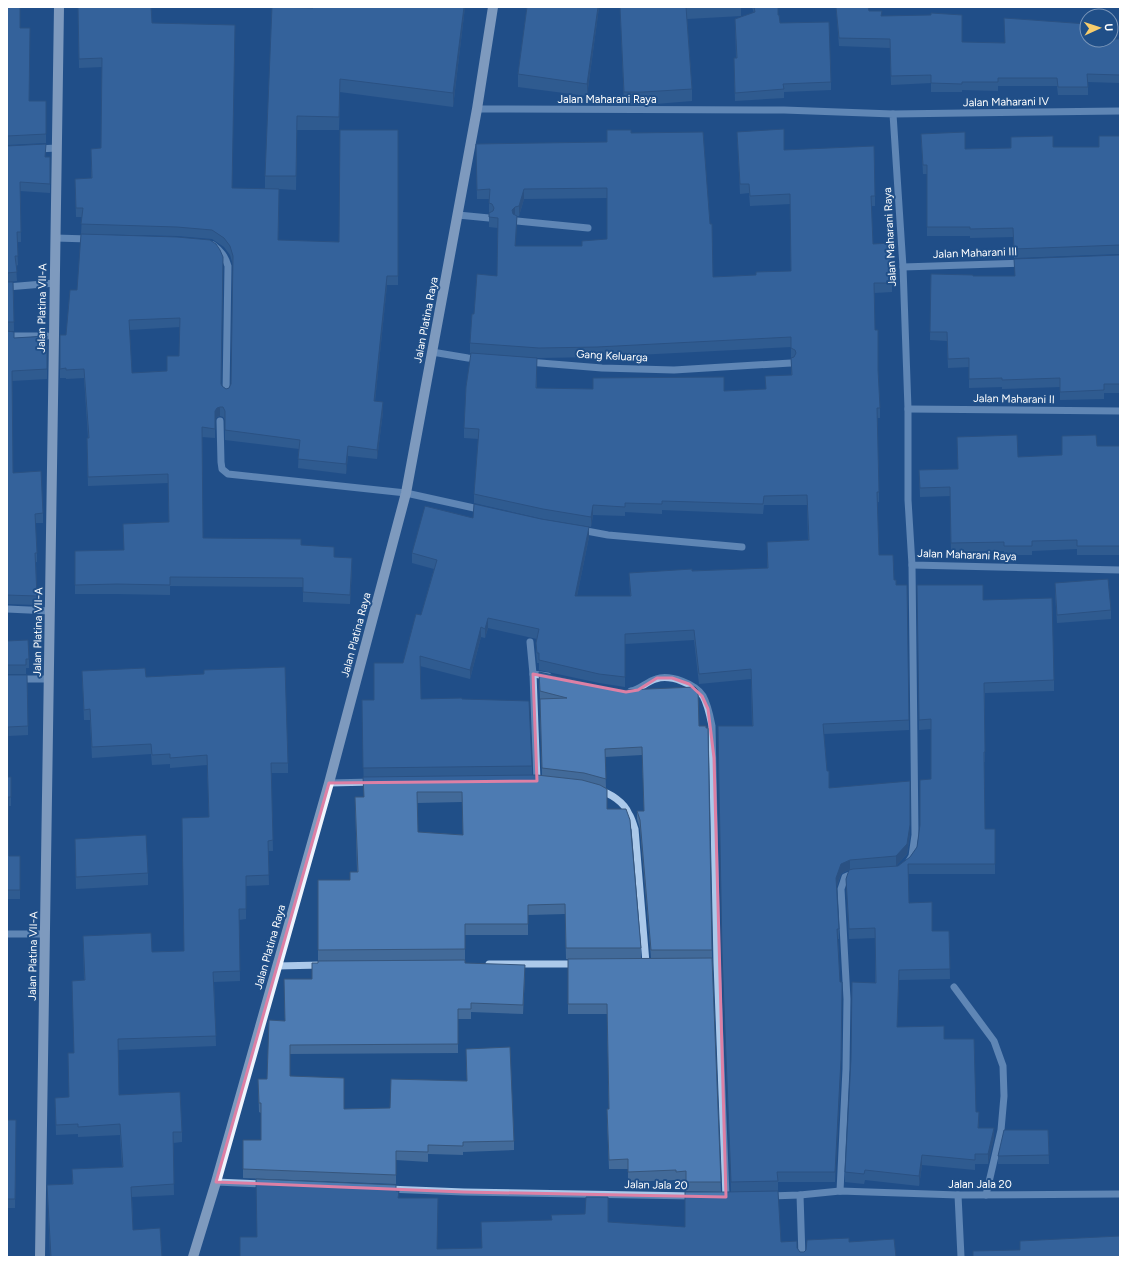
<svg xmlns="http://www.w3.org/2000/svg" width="1127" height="1264" font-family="Figtree,sans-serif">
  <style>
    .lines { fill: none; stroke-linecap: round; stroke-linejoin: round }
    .minor { stroke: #abc9ea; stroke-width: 7 }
    .major { stroke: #eff5fe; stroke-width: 10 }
    .wall { fill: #426a99; fill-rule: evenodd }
    .shaded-wall { fill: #36567d }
    .building { fill: #4d7bb2; stroke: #36567d; fill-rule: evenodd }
    .marked { fill: none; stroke: #dd80a5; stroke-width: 3; stroke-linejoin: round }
    .labels { text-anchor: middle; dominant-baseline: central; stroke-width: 4; stroke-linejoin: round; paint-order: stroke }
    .street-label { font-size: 11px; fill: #fff; stroke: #204f88 }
  </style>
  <rect width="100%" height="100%" fill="#204f88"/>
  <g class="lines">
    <!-- minor -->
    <g class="minor">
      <path d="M477 109 784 110 893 114 903 267 908 409V500L912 565 1120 570"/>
      <path d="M893 114 1120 111"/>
      <path d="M37 149 57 148"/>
      <path d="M458 215 489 218"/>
      <path d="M517 221 588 228"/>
      <path d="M55 238 89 239"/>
      <path d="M213 245C221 251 225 256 228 266L226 393"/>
      <path d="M903 267 1023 263"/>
      <path d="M7 287 55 283"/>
      <path d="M7 336H47"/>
      <path d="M432 352 468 358 480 359"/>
      <path d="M528 362 602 368 674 370 791 363"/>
      <path d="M908 409 1120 411"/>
      <path d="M220 421 221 462 222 469 228 474 406 493 483 510"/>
      <path d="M581 530 608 535 742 547"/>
      <path d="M7 609 50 611"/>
      <path d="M530 642 533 674 537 781"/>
      <path d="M533 674 548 676"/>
      <path d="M7 679H49"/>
      <path d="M631 691C641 689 646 682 656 679 670 674 695 684 703 696 708 705 710 716 712 726L717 963 726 1197"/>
      <path d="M329 783 373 782"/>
      <path d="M598 790C610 793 624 802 629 814 632 818 633 824 635 829L646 963"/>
      <path d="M909 861 912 856 915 835 912 565"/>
      <path d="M7 934H45"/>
      <path d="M489 964H577"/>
      <path d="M277 966 321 965"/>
      <path d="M954 987 994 1041 1003 1066 1004 1096 1001 1130 986 1195"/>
      <path d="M216 1182 264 1184"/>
      <path d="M387 1189 464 1192 694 1196"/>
      <path d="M840 1191 846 1069 847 999 841 889 845 877 852 874 855 873"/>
      <path d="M800 1195 802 1257"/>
      <path d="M958 1195 961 1257"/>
      <path d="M770 1196 800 1195 840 1191 958 1195 1120 1194"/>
    </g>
    <!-- major -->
    <g class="major">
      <path d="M40 1257 59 7"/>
      <path d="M193 1257 216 1182 329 783 406 493 477 109 493 7"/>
    </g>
  </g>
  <!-- wall -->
  <g class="wall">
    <path d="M7 7 20 28 29 101H46V143L7 145Z"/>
    <path d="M78 7 152 23 232 188 265 189V176L313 7H465L453 107 340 92 339 130H297L296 190 279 189 278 240 339 242 398 130V285H387L375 401 383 412 377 459 348 456 346 474 298 468 299 449 225 440V420L223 417 220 416 217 417 215 420V438L202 437 203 538 301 545 334 557 352 568 350 604 303 602V587L170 586V595L117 594H75V551L124 550 123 524 169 522 168 483 88 486 87 448 88 438 84 378 66 379V378H60V335H66L77 290 177 237 222 386 226 389 229 388 231 384 233 265 230 255 224 247 212 239 177 236 81 234 82 217H76L75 179 91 178V149L101 148 102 67 79 68ZM180 327 179 356 167 371 132 373 129 330Z"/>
    <path d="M527 7H599L587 96 518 87V74Z"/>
    <path d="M620 7H741V16L687 19 692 89V101L643 105 624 104Z"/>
    <path d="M752 7H778V15L780 23 831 82V90L784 92V98L735 101 734 66V58H736L735 19 754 13Z"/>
    <path d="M836 7H868L869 11 881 16 962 42 1005 43 1120 39V83L1088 82V95H1058L1057 86H998V91L962 90V92H931V83L891 85 890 48 839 46Z"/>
    <path d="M737 132 784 150 875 196V206H871L873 244 892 283V292L874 293 875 330 880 408V418H877L879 492V502H877L879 555 894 580 896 585H907L909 730 824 734 827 771 829 788 910 835 907 854 896 866H898L910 857 917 847 931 779V729L919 730 917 585 983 600 1054 680V691L985 693V762H984L985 829H995V874H908L909 903 932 931H949L950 979 899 980 897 1027 944 1039 976 1112 979 1122V1128L994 1138 988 1164H975V1170L922 1165 919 1186 865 1180 864 1184 845 1182V1172L875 983V938L849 939 846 879 852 869H850L841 874 837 886 839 929V939H838L840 982 842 999 841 1069 835 1182H778V1191L731 1192 722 963 718 726H752L751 679 699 684 694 640 625 644V687L599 683 539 670V663H537L536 653V643L537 639 488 628 485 638 481 637 470 679 420 666 421 699H462L532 766V776H542L540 707 541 699H540L539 672 706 728H708L712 958H651L640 829 637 819V811H644L642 755 605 757 606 788 603 787 607 809 641 948V959H566L565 914 528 915V935H465V960L318 961V880H350L357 872 355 797H364L362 700H374L403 663 421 615 434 569 412 563V553L473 518 589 537 577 596H630L629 573 767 568V542L808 540 807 505H764L763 514 662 510V514L625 512V516L593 515 591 527 543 519 474 503V494L479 439 464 438V428L537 368V388L593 389 724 391 766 389 791 375V347L597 357 539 358 470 353V343L474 314 497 276 498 228 489 227V199H477L476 144 607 142 631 133 713 277 756 275 791 271 790 204 750 206 749 193 740 194ZM607 198V239L582 246H515L517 216H519L524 199ZM462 802 463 835 418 832 417 803Z"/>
    <path d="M921 134 965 149 1053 147H1099L1120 136V254L1014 258 1013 237 970 238V236H927V174H923Z"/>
    <path d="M7 146 46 157H50V193L20 191 21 242H17L18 265 16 266 17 281 8 282H13L14 331H8L14 338 47 336V379L12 381 13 473 43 513V523H35L37 553V562H36L37 605 7 604Z"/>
    <path d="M1120 255V393H1104V399L1060 400V387L1002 389V387L969 388V367L948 368 947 341 930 340 931 274 973 276H1014Z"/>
    <path d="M1097 446H1120V555H1077V549L1032 551V555H1004V551L951 552 950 496 920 497 919 470 957 469 1018 457 1062 455Z"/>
    <path d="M1055 583 1111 610V619L1057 623 1055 592Z"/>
    <path d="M7 641 29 659V668H26V674H7Z"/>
    <path d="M82 671 146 677 288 763V773H271L273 851H268L269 885 246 886V919L239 920 240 981 214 982 216 1046 118 1050 119 1095 182 1132V1142L173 1143 174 1195 132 1197 133 1230 162 1257H50L47 1185 72 1184V1169L122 1167 120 1135 78 1137V1134L56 1135 55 1098 69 1097 74 1053 84 980 83 936 152 952 184 951 209 817 207 765 170 768V764L152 765 151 754 92 758 90 720H84Z"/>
    <path d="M7 675 28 726V735L8 736V777H11V806H9V856H20V899H7Z"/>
    <path d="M75 839 148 873V885L76 889Z"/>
    <path d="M712 958 721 1192 686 1191V1181H676V1180L628 1182V1169H609L607 1118V1109H609L607 1014H568V959Z"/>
    <path d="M465 963 525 975 523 1014 471 1012V1019H458V1053L290 1054V1076L344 1109 390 1108 467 1081 466 1049 514 1141V1150L463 1152V1155L428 1154V1162L396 1160V1184L243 1178V1140H261V1113L259 1112 258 1079H267L285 1021Z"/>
    <path d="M7 1120H16L15 1208H7Z"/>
    <path d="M1048 1130 1049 1164H998V1156Z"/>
  </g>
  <!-- shaded-wall -->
  <g class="shaded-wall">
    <path d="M464 7H465L453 107V93Z"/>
    <path d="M598 7H599L587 96V84Z"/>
    <path d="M524 189V199L519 216V206Z"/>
    <path d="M515 207V217L512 220V210Z"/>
    <path d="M517 216V226L515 256V246Z"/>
    <path d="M387 276V285L374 410V401Z"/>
    <path d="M383 402V412L377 459V450Z"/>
    <path d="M220 407V416L217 417 215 421V411L217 408Z"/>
    <path d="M348 446V456L346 474V464Z"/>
    <path d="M593 505V515L591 527V517Z"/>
    <path d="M589 527V537L575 606V596Z"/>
    <path d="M352 558V568L350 604V595Z"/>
    <path d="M488 618V628L485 638V629Z"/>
    <path d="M481 627V637L470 679V670Z"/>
    <path d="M910 825V835L907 854 896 866V856Z"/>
    <path d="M850 860V869L841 874 836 888V878L841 864Z"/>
    <path d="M525 965V975L523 1014V1005Z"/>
    <path d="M842 989 841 1069 835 1182V1172Z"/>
    <path d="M979 1112V1122L978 1138V1128Z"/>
    <path d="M994 1128V1138L988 1164V1154Z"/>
    <path d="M922 1155V1165L919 1186V1176Z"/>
  </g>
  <!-- building -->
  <g class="building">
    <path d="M7 7H20V28H30L29 101H46V134L7 136Z"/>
    <path d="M78 7H151L152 23 235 25 232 188 279 189 278 240 339 242 340 130H398V276H387L374 401 383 402 377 450 348 446 346 464 298 459 300 440 225 430V411L223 407H220L217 408 215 411V429L202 427 203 538 301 539V545L334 547V557L352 558 350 595 303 592V578L170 577V585L117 584 75 585V551L124 550 123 524 169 522 168 474 88 477 87 438H89L84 369 66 370V368L60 369V335H66L70 290H77L81 234 177 237 210 240 216 244 220 250 223 257 221 384 222 386 226 389 229 388 231 384 233 256 230 246 224 238 212 230 177 227 81 224 83 208H76L75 179 92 178 91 149 101 148 102 58 79 59ZM180 318 179 356H167V371L132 373 129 320Z"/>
    <path d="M272 7 313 8V7H464L453 93 340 79 339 117 297 116 296 176H265Z"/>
    <path d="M527 7H598L587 84 518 74Z"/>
    <path d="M620 7H686L692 89 643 92H624Z"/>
    <path d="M754 7H778V15H779L780 23 829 22 831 82 783 84 784 89 735 93 734 58H737L735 19 755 12Z"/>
    <path d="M836 7H868L869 11H882L881 16 931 15V13L962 15V42L1005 43 1004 18 1087 24V40H1111V39H1120V75L1087 74 1088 87H1058L1057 78H998V82H962V84L931 83V75L891 76 890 39 839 38Z"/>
    <path d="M784 129V150L874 146 875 196H871L873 244 891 243 892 283H874L875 330H878V370L880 408H877L879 492H877L879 555H893L894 580H896V585H907L909 720 823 724 827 771H829V788L910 781V825L907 844 896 856 850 860 841 864 836 878 839 929H837L840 982H842V989L841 1059 835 1172H777L778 1181 731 1182 722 953 718 726H753L751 669 699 674 694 630 625 634V677L599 674 539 660V653H537L536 643 539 629 488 618 485 629 481 627 470 670 420 656 421 699 462 698V699L529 701 532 766 363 768 362 700H374V663H403L416 614 421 615 437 560 412 553 425 506 473 518 474 504 541 519 589 527 575 596H631L629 573 692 569V571L768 568 767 542 809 540 807 495 764 496 763 504 662 501V504L625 503V507L593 505 591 517 543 509 474 494 479 429 464 428 466 387 471 353 537 358 536 388 593 389V378L724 377V391L766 389 765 376 792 375 791 358 794 357 796 353 795 350 791 348V337L597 347 539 348 470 343 472 314H474L477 274 497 276 498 218 489 217V213L493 211 494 208 492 204 489 203 490 189 477 190 476 144 607 142V130H631V133L703 132 710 224H712L713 277 756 275V272L791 271 790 194 750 196 749 184H740L737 132ZM607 188V239L582 241V246H515L517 216 513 214 512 210 515 207 519 206 524 189Z"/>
    <path d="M965 132V149L1011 148V137L1053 136V147H1099V136H1120V245L1014 249 1013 228 970 229V227H927V165H923L921 134Z"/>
    <path d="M46 144 45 157H50V184L20 182 21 232H17L18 256H15L17 272 7 273V146Z"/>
    <path d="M1120 255V384H1104V390L1060 392V378L1002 380V378L969 379V358L948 359 947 332H930L931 274 973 275V276H1015L1014 259Z"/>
    <path d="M7 282H13L14 322H7Z"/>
    <path d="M7 331 14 332V338L47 336V369L12 371 13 473 41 471 43 513 35 514 37 553H35L37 596 7 595Z"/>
    <path d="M1017 435 1018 457 1062 455V436L1096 435 1097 446H1120V546H1077V540L1032 541V546H1004V542L951 543 950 487 920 488 919 470 958 469 957 437Z"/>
    <path d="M1108 579 1111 610 1057 615 1055 583Z"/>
    <path d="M917 585H983V600L1052 598 1054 680 984 683 985 752H984L985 829H995V864H908L909 903 932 902V931H949L950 969 899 970 897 1027 944 1026V1039H974L976 1112H979L978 1128H994L988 1154H975V1160L922 1155 919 1176 865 1170 864 1174 845 1172 851 1059 852 982 876 983 875 928 849 929 846 879 849 870 853 869 898 866 910 857 917 847 920 825V780L931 779V719L919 720Z"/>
    <path d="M28 640 29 659H26V665H7V641Z"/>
    <path d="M285 667 288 763H271L273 840 268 841 269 875 246 876V909H239L240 971 213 972 216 1036 118 1039 119 1095 180 1092 182 1132H173L174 1184 131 1187 133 1230 160 1228 162 1257H51L47 1185 73 1184 72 1169 123 1167 120 1124 78 1127V1124L56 1125 55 1098 69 1097 68 1053H74L72 981 85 980 83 936 151 933 152 952 184 951 182 818 209 817 207 755 170 758V754L152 755 151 744 92 747 90 709 84 710 82 671 145 668 146 677 204 674V670Z"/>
    <path d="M539 672 597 685 625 690 695 687 697 689 698 691 699 726H706V728H708L712 950H651L640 820 637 811H644L642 747 605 749 606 779 584 773 542 768 540 699 567 698 540 691Z"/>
    <path d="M7 675H27L28 726 8 727V777H11V797H8L9 856H20V890H7Z"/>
    <path d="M537 775 582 780 600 785 607 789V809H626L630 820 641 948H566L565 904 528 905V924H465V949L318 950V880H350V872H358L355 797H364L363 777ZM417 792H462L463 835 418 832Z"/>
    <path d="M146 835 148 873 76 877 75 839Z"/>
    <path d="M712 958 721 1182H686V1171L676 1172V1170L628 1172V1159L609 1160 607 1109H609L607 1004H568V959Z"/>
    <path d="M465 960V963L525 965 523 1005 471 1003V1009H458V1044L290 1045V1076L344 1078V1109L390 1108 391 1079 467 1081 466 1049 510 1047 514 1141 463 1142V1146L428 1145V1152L396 1151V1175L243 1169V1140H261V1103H259L258 1079H267L269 1020 285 1021 284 979H312V963H318V961Z"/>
    <path d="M7 1120H16L15 1199H7Z"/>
    <path d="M1004 1130H1048L1049 1155 998 1156Z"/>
    <path d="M256 1179 396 1185V1191H399L398 1198H438L437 1249 482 1248 481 1222 552 1220 551 1215 585 1214 586 1197H608V1222L685 1227V1192H726L778 1191 781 1242 797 1241V1248L800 1252H804L806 1250 807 1240 849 1238V1242L894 1239 896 1257H240V1237H257Z"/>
    <path d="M1120 1236V1257H973V1251L1020 1250V1241Z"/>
  </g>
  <!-- marked area -->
  <path d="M0 0H1127V1264H0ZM533 674 626 692 638 690 657 678H672L689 684 702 696 708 709 714 758 726 1197 464 1192 216 1182 329 783 537 781Z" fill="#204f88" fill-opacity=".55" fill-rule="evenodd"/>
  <path class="marked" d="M533 674 626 692 638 690 657 678H672L689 684 702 696 708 709 714 758 726 1197 464 1192 216 1182 329 783 537 781Z"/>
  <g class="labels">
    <!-- street labels -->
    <g class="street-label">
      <text x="607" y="99">Jalan Maharani Raya</text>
      <text transform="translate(1006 102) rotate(-1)">Jalan Maharani IV</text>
      <text transform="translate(890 237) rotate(-93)">Jalan Maharani Raya</text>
      <text transform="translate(975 253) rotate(-2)">Jalan Maharani III</text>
      <text transform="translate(42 308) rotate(-89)">Jalan Platina VII-A</text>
      <text transform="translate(426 320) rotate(-79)">Jalan Platina Raya</text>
      <text transform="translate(612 356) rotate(3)">Gang Keluarga</text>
      <text transform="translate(1014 399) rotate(1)">Jalan Maharani II</text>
      <text transform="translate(967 555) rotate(2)">Jalan Maharani Raya</text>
      <text transform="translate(38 632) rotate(-89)">Jalan Platina VII-A</text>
      <text transform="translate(356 635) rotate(-75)">Jalan Platina Raya</text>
      <text transform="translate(270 947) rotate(-74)">Jalan Platina Raya</text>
      <text transform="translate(33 956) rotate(-89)">Jalan Platina VII-A</text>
      <text x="980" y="1184">Jalan Jala 20</text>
      <text transform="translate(656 1185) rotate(1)">Jalan Jala 20</text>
    </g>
  </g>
  <!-- border -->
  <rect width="1127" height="1264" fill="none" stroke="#ffffff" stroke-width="16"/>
  <!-- north arrow -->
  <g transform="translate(1099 28) rotate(87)"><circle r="19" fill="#204f88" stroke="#7995b8"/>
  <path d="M0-3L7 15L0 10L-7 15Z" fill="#f7cd6c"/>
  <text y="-6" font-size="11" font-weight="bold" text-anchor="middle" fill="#ffffff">U</text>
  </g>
</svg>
